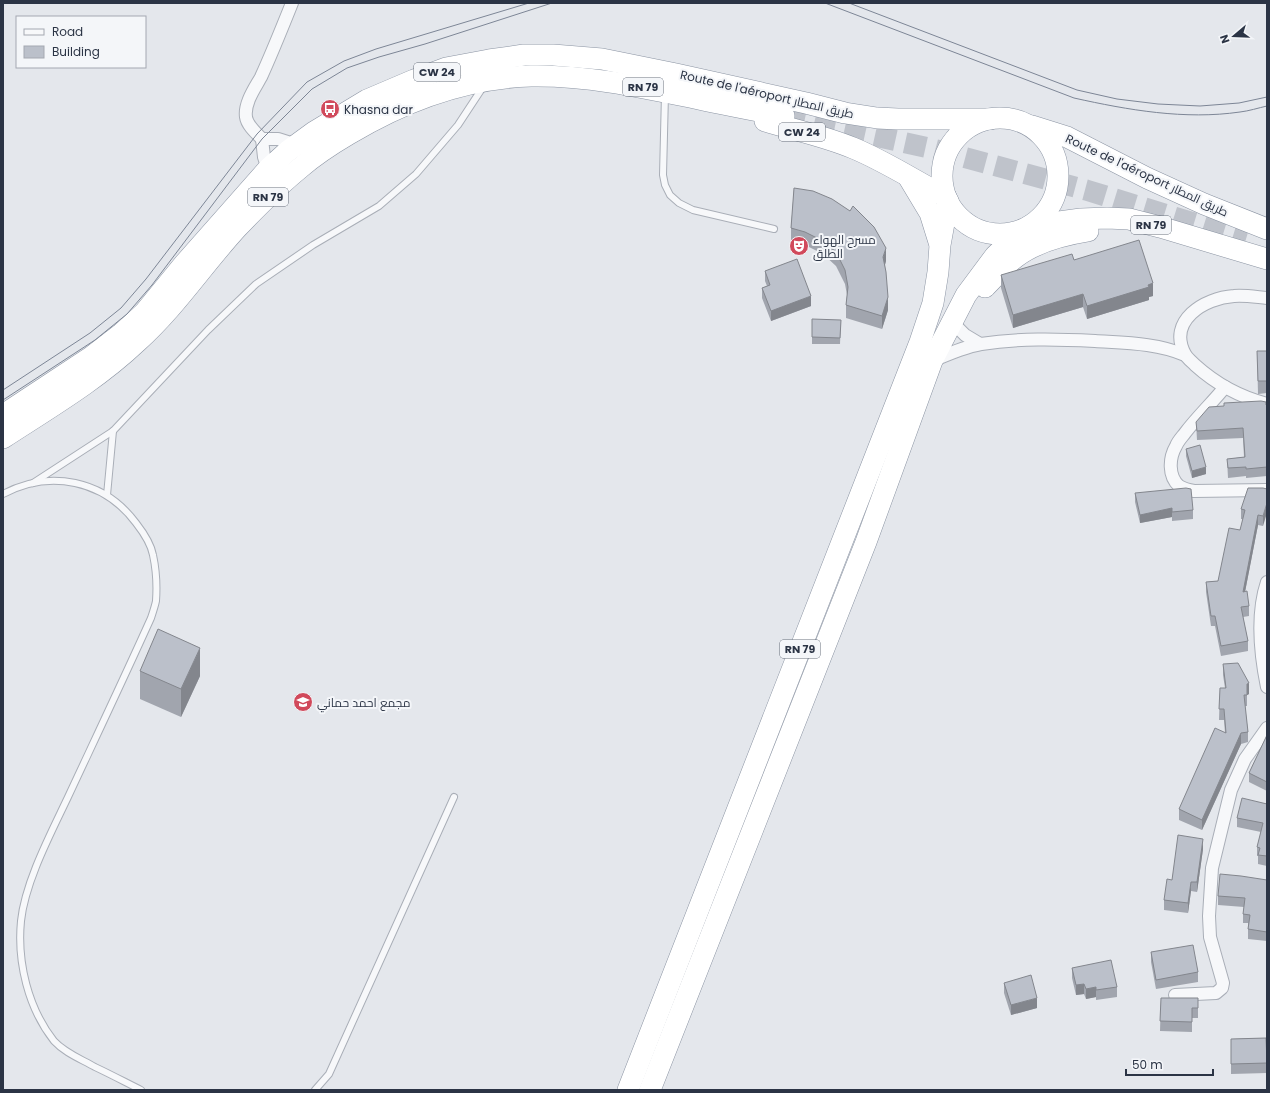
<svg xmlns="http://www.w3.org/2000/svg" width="1270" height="1093" font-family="Poppins,Cairo,sans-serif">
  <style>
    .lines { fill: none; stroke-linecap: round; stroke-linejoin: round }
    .trunk-tunnel { stroke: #bfc3cb; stroke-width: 21; stroke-dasharray: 21 10; stroke-linecap: butt }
    .service-casing { stroke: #a9aeb7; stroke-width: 8 }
    .minor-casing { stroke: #a9aeb7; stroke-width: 14 }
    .trunk-casing { stroke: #8b94a3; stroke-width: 22 }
    .service { stroke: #f7f8fa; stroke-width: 6 }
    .minor { stroke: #f7f8fa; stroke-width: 12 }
    .trunk { stroke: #fff; stroke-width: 21 }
    .tram { stroke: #7d8696; stroke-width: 1 }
    .wall { fill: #a1a5ae }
    .shaded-wall { fill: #83868d }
    .building { fill: #bbc0ca; stroke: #83868d }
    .labels { text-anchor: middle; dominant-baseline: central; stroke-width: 4; stroke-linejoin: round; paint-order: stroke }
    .shield { fill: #f4f6f9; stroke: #676e7b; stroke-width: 1 }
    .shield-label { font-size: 11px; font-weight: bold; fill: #2b3445 }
    .street-label { font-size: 12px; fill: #2b3445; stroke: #f4f6f9 }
    .poi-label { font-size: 12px; fill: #2b3445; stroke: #f4f6f9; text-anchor: start }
  </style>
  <rect width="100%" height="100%" fill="#e4e7ec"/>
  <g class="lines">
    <!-- trunk-tunnel -->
    <path class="trunk-tunnel" d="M784 116 929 148 1086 190 1246 239"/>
    <defs>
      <g id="service">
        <path d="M665 94 663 175 665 185 670 195 679 203 693 210 774 229"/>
        <path d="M33 483 113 431 208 330 256 284 313 245 379 206 416 174 458 125 483 87"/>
        <path d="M3 494C50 469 104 480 136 523 143 532 151 544 153 555 156 569 157 587 156 601 155 606 153 612 151 618 124 678 96 737 68 797 51 833 25 882 21 921 17 962 28 1008 54 1041 65 1053 81 1059 95 1067 110 1074 125 1082 141 1090"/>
        <path d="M107 495 113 431"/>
        <path d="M315 1090 329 1074 454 797"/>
      </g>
      <g id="minor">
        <path d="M292 3C282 28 272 53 261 77 255 88 244 103 246 117 247 125 256 133 262 139H278L297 145"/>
        <path d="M262 139 264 157 268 169"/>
        <path d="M1267 298C1256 297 1244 295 1234 296 1204 298 1167 321 1185 354 1187 358 1192 362 1195 365 1216 384 1240 397 1267 404"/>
        <path d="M952 322 965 335 980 344"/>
        <path d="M932 361C948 354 964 347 981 344 1019 338 1057 339 1095 341 1126 343 1157 343 1185 355"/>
        <path d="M1225 387C1212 403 1197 417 1185 433 1182 437 1178 441 1176 446 1169 458 1168 476 1179 486 1184 489 1188 490 1194 491L1267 490"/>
        <path d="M1267 582C1256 615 1260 653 1267 687"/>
        <path d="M1175 995 1216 993 1222 988 1223 983 1210 937 1209 916 1212 868 1231 790 1245 759 1267 728"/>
      </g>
      <g id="trunk">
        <circle cx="1000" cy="176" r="58"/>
        <path d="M765 121C794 130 825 136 853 148 885 161 915 181 946 197"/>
        <path d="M1032 126 1067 137 1147 178 1204 204 1267 229"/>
        <path d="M909 178 930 213 939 242"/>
        <path d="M1030 226 1081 219 1107 218 1129 219 1160 227 1267 259"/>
        <path d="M985 287C995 277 1005 265 1016 257 1036 242 1063 235 1088 231"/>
        <path d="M3 415 91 357 122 333 145 312 185 263 268 169 288 151 314 132 367 100 414 80 446 68 489 60 524 55H553L602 59 676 74 806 103 845 113 877 118 898 119H990"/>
        <path d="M3 438C49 408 97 380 137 342 175 308 203 265 237 228 257 207 278 186 300 168 315 155 332 144 349 134 404 101 466 78 531 76 584 75 637 86 690 97 721 104 753 110 784 116"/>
        <path d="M628 1090 920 342 933 303 938 272 940 245 948 201"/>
        <path d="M650 1090 866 542 932 361 966 295 995 256 1022 230"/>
      </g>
    </defs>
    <!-- service casing -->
    <use href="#service" class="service-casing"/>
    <!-- minor casing -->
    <use href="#minor" class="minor-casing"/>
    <!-- trunk casing -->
    <use href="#trunk" class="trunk-casing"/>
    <!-- service -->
    <use href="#service" class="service"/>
    <!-- minor -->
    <use href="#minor" class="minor"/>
    <!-- trunk -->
    <use href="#trunk" class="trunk"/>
    <!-- tram -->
    <g class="tram">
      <path d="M825 3 1074 98C1128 110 1185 120 1240 112 1249 111 1258 108 1267 106"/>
      <path d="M849 3 1077 90 1117 99 1158 104 1200 106 1239 103 1267 97"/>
      <path d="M3 390 90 333 121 308 146 279 257 134 307 82 344 61 376 49 529 3"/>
      <path d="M3 400 95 340 127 314 152 285 262 139 312 89 347 68 379 57 425 44 552 3"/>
    </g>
  </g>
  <!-- wall -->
  <g class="wall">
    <path d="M794 188 886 261 885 265 888 310 882 329 846 318V305L847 295 845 284 836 266 823 254 805 245 791 242V228Z"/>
    <path d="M1074 260 1153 296 1149 297V300L1087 319 1083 307 1013 328 1001 288V275Z"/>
    <path d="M765 271 811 306 771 321 762 298V288L767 286 765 281Z"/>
    <path d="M841 320 840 344H812V337Z"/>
    <path d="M1257 351H1267V393L1258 394Z"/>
    <path d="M1267 405V476L1246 478V476L1228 478 1227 459 1244 457 1243 438 1197 440 1196 422Z"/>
    <path d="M1186 449 1206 474 1192 478 1186 456Z"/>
    <path d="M1263 488V526L1258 525 1245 592 1249 606V616L1243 617 1248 641V651L1221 656 1215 626H1211L1206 592V582L1218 581 1240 530 1243 519H1241V509Z"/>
    <path d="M1135 493 1193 510V519L1172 521V517L1140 523 1135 502Z"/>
    <path d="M1223 664 1249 694 1247 695V706H1245L1248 732V742L1241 744 1202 830 1179 820V809L1225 733 1224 720H1219L1220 688H1225L1223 675Z"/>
    <path d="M140 671 200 676 181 717 140 699Z"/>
    <path d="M1267 735V791L1249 782V773Z"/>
    <path d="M1267 804V866L1258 864V856H1257V847L1261 832 1237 827V818Z"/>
    <path d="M1203 849 1197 892 1191 891 1188 913 1164 910V900L1172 880Z"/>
    <path d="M1267 880V941L1248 939V923H1243V914L1244 907 1218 905V896Z"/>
    <path d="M1151 952 1198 972V982L1156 989 1151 962Z"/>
    <path d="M1072 968 1117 987V997L1096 1000V997L1086 999 1084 994 1076 995 1072 978Z"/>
    <path d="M1004 983 1037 1008 1011 1015 1004 993Z"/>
    <path d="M1161 998H1198V1018H1192V1032L1160 1031Z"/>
    <path d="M1266 1038 1267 1073 1231 1074V1039Z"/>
  </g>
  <!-- shaded-wall -->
  <g class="shaded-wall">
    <path d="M886 248V261L883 271V257Z"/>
    <path d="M1153 283V296L1149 297V300L1087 319V306Z"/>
    <path d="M1083 294V307L1013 328V315Z"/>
    <path d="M811 296V306L771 321V311Z"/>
    <path d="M888 297V310L882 329V316Z"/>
    <path d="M1206 467V474L1192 478V471Z"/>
    <path d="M1267 503V513L1263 526V516Z"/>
    <path d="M1172 508V517L1140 523V515Z"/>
    <path d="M1258 515V525L1243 602V592Z"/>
    <path d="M200 648V676L181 717V689Z"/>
    <path d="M1249 683V694L1247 695V706V684Z"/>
    <path d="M1241 733V744L1202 830V820Z"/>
    <path d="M1203 839V849L1197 892V882Z"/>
    <path d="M1191 882V891L1188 913V903Z"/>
    <path d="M1084 984V994L1076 995V985Z"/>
    <path d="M1096 987V997L1086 999V989Z"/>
    <path d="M1037 998V1008L1011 1015V1005Z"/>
  </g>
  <!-- building -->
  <g class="building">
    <path d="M794 188 813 191 832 199 850 211 853 206 874 227 886 248 883 257 886 272 888 297 882 316 846 305 848 287 845 270 836 252 823 241 805 232 791 228Z"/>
    <path d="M1139 240 1153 283 1148 285 1149 287 1087 306 1083 294 1013 315 1001 275 1072 254 1074 260Z"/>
    <path d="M797 259 811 296 771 311 762 288 770 285 765 271Z"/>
    <path d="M812 319 841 320 840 338 812 337Z"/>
    <path d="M1257 351H1267V381H1258Z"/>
    <path d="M1261 401 1266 402V405H1267V467L1246 469V467L1228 468 1227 459 1245 457 1243 428 1197 431 1196 422 1209 407 1224 406V403Z"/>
    <path d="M1200 445 1206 467 1192 471 1186 449Z"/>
    <path d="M1186 488 1191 489 1193 510 1172 512V508L1140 515 1135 493Z"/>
    <path d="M1248 488H1263L1267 489V503L1263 516 1258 515 1243 592 1247 591 1249 606 1241 607 1248 641 1221 646 1215 616H1211L1206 582 1218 581 1229 528 1240 530 1245 510 1241 509Z"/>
    <path d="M158 629 200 648 181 689 140 671Z"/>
    <path d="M1238 663 1249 683 1247 684V695H1244L1248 732 1241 733 1202 820 1179 809 1215 728 1226 733 1224 709H1219L1220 688H1226L1223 664Z"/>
    <path d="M1267 735V782L1249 773Z"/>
    <path d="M1242 798 1267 804V856L1258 855 1260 848 1257 847 1263 823 1237 818Z"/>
    <path d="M1178 835 1203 839 1197 882H1191L1188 903 1164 900 1167 879 1172 880Z"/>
    <path d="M1220 874 1241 876 1267 880V932L1248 929 1250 915 1243 914 1245 898 1218 896Z"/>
    <path d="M1193 945 1198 972 1156 980 1151 952Z"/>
    <path d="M1111 960 1117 987 1096 990V987L1086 989 1084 984 1076 985 1072 968Z"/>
    <path d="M1031 975 1037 998 1011 1005 1004 983Z"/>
    <path d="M1161 998H1198V1008H1192V1022L1160 1021Z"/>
    <path d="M1266 1038 1267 1063 1231 1064V1039Z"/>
  </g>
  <!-- icons -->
  <defs>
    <symbol id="bus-disc" viewBox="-11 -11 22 22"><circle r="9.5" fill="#d1495b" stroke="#f4f6f9"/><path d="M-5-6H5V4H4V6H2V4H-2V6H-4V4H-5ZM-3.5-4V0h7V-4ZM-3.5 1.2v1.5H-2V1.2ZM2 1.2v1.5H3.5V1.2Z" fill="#fff"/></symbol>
    <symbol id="theatre-disc" viewBox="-11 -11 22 22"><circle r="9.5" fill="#d1495b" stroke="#f4f6f9"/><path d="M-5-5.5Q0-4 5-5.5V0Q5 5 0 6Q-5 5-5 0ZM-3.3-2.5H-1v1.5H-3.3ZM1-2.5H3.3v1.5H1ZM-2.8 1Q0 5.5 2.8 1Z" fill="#fff"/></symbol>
    <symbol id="university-disc" viewBox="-11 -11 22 22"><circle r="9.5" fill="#d1495b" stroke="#f4f6f9"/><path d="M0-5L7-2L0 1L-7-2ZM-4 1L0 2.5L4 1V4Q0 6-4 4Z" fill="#fff"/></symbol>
  </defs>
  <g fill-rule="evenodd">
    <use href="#bus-disc" x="319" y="98" width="22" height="22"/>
    <use href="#theatre-disc" x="788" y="235" width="22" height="22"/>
    <use href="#university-disc" x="292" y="691" width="22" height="22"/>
  </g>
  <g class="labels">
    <!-- shield labels -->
    <g class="shield">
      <rect x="414" y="63" width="46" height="18" rx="3"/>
      <rect x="623" y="78" width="40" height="18" rx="3"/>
      <rect x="779" y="123" width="46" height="18" rx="3"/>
      <rect x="248" y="188" width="40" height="18" rx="3"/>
      <rect x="1131" y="216" width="40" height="18" rx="3"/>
      <rect x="780" y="640" width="40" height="18" rx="3"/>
    </g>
    <g class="shield-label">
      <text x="437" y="72">CW 24</text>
      <text x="643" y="87">RN 79</text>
      <text x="802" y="132">CW 24</text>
      <text x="268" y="197">RN 79</text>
      <text x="1151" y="225">RN 79</text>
      <text x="800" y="649">RN 79</text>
    </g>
    <!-- street labels -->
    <g class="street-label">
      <text transform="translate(767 94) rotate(13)">Route de l'aéroport طريق المطار</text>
      <text transform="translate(1147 175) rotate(25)">Route de l'aéroport طريق المطار</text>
    </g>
    <!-- poi labels -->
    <g class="poi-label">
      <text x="344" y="109">Khasna dar</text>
      <text x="813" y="239">مسرح الهواء<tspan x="813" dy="14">الطلق</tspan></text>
      <text x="317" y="702">مجمع احمد حماني</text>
    </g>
  </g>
  <!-- border -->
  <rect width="1270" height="1093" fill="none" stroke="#2b3445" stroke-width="8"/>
  <!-- legend -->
  <rect x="16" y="16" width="130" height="52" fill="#f4f6f9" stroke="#a4a8b1"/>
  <rect x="24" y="29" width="20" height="6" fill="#f7f8fa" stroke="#a4a8b1"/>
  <text x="52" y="36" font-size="12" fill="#2b3445">Road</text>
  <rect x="24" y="46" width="20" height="12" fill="#bbc0ca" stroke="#a4a8b1"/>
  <text x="52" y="56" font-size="12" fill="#2b3445">Building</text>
  <!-- north arrow -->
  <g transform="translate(1234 36) rotate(251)" stroke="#f4f6f9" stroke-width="3" paint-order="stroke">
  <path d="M0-3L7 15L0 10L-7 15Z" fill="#2b3445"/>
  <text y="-6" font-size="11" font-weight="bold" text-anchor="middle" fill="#2b3445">N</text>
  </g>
  <!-- scale -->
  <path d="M1126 1069v6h87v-6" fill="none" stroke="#2b3445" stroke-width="2"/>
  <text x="1132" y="1069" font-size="12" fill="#2b3445" stroke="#f4f6f9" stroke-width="3" paint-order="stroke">50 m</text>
</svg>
